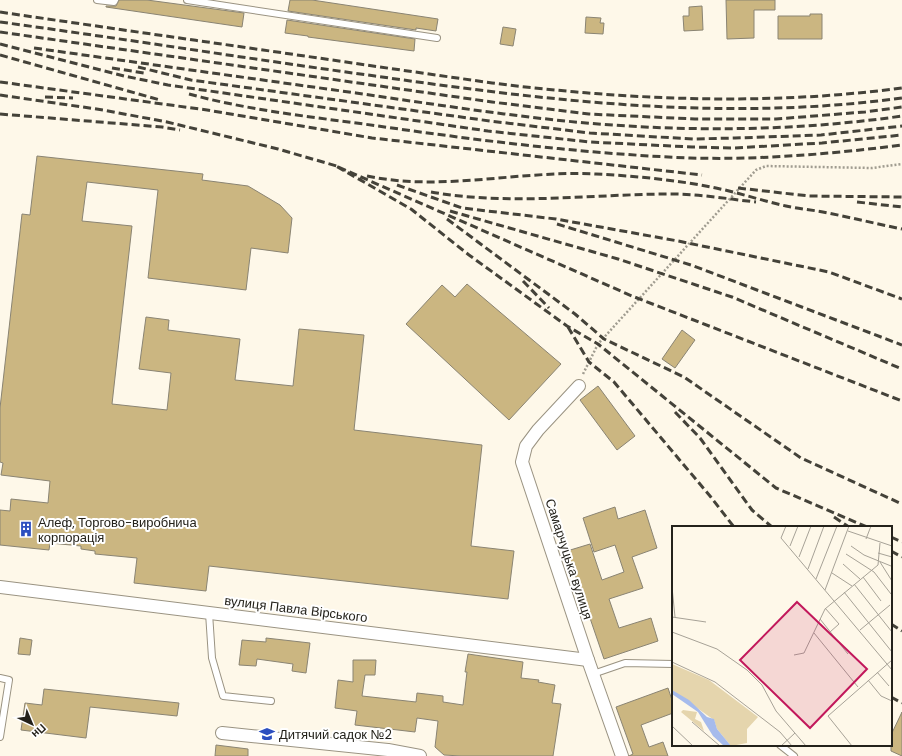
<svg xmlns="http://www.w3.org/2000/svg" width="902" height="756" font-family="'DM Sans',sans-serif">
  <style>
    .building { fill: #cbb681; stroke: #8a8473 }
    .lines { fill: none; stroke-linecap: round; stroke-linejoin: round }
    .service-casing { stroke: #9a9382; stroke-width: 8 }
    .minor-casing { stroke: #9a9382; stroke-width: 14 }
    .path { stroke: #a09c90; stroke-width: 2.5; stroke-dasharray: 2 2; stroke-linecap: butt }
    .service { stroke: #fff; stroke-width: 6 }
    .minor { stroke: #fff; stroke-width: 12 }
    .rail { stroke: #444239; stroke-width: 3; stroke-dasharray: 8 4; stroke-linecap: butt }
    .labels { text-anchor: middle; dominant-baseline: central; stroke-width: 4; stroke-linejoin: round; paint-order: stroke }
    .poi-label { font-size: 13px; fill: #24221b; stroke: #fff; text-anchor: start }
    .street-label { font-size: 13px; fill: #24221b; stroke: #fff }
    .inset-road { fill: none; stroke: #a7a297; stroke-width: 1 }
    .view { fill: #c2185b; fill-opacity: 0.15; stroke: #c2185b; stroke-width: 2 }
    .inset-edge { fill: none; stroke: #24221b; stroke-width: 2 }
  </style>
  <rect width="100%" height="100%" fill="#fef8e9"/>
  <!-- building -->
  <g class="building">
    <path d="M119 0H147L244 13 242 27 106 7V6H116Z"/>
    <path d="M290 0H312L438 19 436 31 416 28V30L288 11Z"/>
    <path d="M726 0H775V10H754V38L727 39Z"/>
    <path d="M702 6 703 30 684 31 683 16H689V7Z"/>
    <path d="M810 14H822V39H778V16H810Z"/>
    <path d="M586 17 601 18 600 23H604L603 34 585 33Z"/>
    <path d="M287 20 415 39 414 51 308 37V36L285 33Z"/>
    <path d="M503 27 516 29 513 46 500 44Z"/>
    <path d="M37 156 203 174 202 180 248 186 280 205 292 218 288 253 251 248 246 290 148 278 158 190 87 182 82 221 132 226 112 404 167 410 171 373 139 369 146 317 169 320 168 330 240 339 235 380 293 386 299 329 364 335 354 430 482 445 471 546 514 551 508 599 209 566 206 591 134 583 137 558 95 554V551L81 549V546L50 543 49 550 0 545V510L10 511 11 499 48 503 50 481 1 475 3 463 0 462V408L22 214 30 215Z"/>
    <path d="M467 284 561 364 509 420 406 324 442 285 455 297Z"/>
    <path d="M682 330 695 340 675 368 662 359Z"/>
    <path d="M598 386 635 436 617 450 580 400Z"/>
    <path d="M615 507 618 519 645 510 657 548 632 557 643 588 609 599 619 628 651 618 658 641 604 659 567 551 590 544 602 580 624 572 615 545 594 552 583 518Z"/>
    <path d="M20 638 32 640 30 655 18 654Z"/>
    <path d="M266 638 310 643 306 673 292 671 293 664 257 659 256 666 239 665 242 640 266 642Z"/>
    <path d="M468 654 523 662 521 678 539 680 538 682 555 685 552 703 561 704 553 756H461L444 755 435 747 438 721 417 718 415 732 355 725 357 711 335 708 338 680 353 682V660H376L375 675H365L362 696 416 702 417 693 443 696V702L463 705 467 672H465Z"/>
    <path d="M668 688 673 703V713L641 725 649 747 663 742 668 756H629L633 754 616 707Z"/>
    <path d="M44 689 179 703 177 716 90 707 86 738 21 730 25 703 42 705Z"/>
    <path d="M902 712V756L891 751V735Z"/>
    <path d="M216 745 248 749V756H215Z"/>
  </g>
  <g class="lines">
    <defs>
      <g id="service">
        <path d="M97 0 114 2 115 0"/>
        <path d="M187 0 437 38"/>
        <path d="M209 613 212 658 223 696 271 701"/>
        <path d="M593 674 625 663 673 664"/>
        <path d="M0 678 9 680 0 737"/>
        <path d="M780 745 794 756"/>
      </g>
      <g id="minor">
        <path d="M579 386 538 430 526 446 522 462 588 660 622 756"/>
        <path d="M0 587 588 660"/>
        <path d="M222 733 388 750 420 756"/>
      </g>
    </defs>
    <!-- service casing -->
    <use href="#service" class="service-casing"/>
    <!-- minor casing -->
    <use href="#minor" class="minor-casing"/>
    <!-- path -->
    <path class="path" d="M583 374 598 344 756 170 766 166 872 168 902 164"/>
    <!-- service -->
    <use href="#service" class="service"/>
    <!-- minor -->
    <use href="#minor" class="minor"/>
    <!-- rail -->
    <g class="rail">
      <path d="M0 12C122 30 244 47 366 65 408 71 450 77 492 83 628 100 766 106 902 88"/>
      <path d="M0 22C125 39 250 59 375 76 550 101 725 122 902 98"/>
      <path d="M0 32 492 102 589 114 695 119H776L865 112 902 107"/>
      <path d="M0 44 124 76 168 85 488 131 590 142 692 147 734 148 822 143 902 135"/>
      <path d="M34 48C141 63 248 78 356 93 432 104 509 116 586 123 691 132 798 131 902 116"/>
      <path d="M0 55 160 100"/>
      <path d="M138 67 191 80 490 121 590 133 693 139 735 138 821 135 902 126"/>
      <path d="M112 68 144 73"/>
      <path d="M0 82 207 110 372 138 702 175"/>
      <path d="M189 94C255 112 324 118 392 128 491 142 590 154 690 158 760 160 832 154 902 145"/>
      <path d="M0 95 103 110 167 122 278 149 340 167"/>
      <path d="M45 97 73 98"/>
      <path d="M0 114 162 127 180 130"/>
      <path d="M367 176C443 192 519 170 596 174 636 176 677 180 716 188 740 193 763 201 786 206 800 209 814 210 828 213 853 218 877 224 902 229"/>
      <path d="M397 185 462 208 556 219 678 241 829 272 902 299"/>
      <path d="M738 188 809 196 902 197"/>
      <path d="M431 192C511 206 592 194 672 194 700 194 728 199 756 202"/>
      <path d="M857 202 902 207"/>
      <path d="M450 211 618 259 732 297 902 369"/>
      <path d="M447 219 575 314 604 339 684 377 801 458 902 504"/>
      <path d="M557 224 691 265 902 345"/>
      <path d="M523 281 549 308"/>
      <path d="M568 327 589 362 614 382 710 496 734 527"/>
      <path d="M675 412 700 438 752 510 772 527"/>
      <path d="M834 517 849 527"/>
      <path d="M867 527 776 488 598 344 567 326 469 255 411 209 336 166 632 296 902 401"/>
      <path d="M891 537 902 542"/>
      <path d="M891 551 902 557"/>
      <path d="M891 624 902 631"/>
      <path d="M891 697 902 703"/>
    </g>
  </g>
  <!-- icons -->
  <defs>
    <symbol id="building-bare" viewBox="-9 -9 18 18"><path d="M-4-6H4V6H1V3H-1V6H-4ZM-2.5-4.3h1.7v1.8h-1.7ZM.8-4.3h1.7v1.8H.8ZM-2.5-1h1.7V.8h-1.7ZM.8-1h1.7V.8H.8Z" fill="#2c4fbf" stroke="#fff" stroke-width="2.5" paint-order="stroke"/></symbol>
    <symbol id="school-bare" viewBox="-9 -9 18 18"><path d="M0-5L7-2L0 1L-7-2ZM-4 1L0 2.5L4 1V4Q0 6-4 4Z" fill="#2c4fbf" stroke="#fff" stroke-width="2.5" paint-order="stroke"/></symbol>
  </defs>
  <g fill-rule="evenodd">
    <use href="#building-bare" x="15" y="518" width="22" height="22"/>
    <use href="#school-bare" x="256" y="723" width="22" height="22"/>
  </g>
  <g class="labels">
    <!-- poi labels -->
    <g class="poi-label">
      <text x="38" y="522">Алеф, Торгово-виробнича<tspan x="38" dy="15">корпорація</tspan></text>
      <text x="279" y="734">Дитячий садок №2</text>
    </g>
    <!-- street labels -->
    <g class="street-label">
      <text transform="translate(569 559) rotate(72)">Самарчуцька вулиця</text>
      <text transform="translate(296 609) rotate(7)">вулиця Павла Вірського</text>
    </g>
  </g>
  <!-- overview -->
  <g transform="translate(672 526)">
    <rect width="220" height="220" fill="#fef8e9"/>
    <path d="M0 138 37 154 86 191 75 203V217L59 220 45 203 42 194 0 164ZM11 184 25 186 23 193 29 196 32 205 9 186Z" fill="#e5d5ad"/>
    <path d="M0 164 17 174 35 191 42 193 45 203 59 220H52L41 210 26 186 0 168Z" fill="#a6bbec"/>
    <path class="inset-road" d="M114 0 109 12 220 144M176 5 220 20M194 13 199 0M118 20 126 0M179 20 192 29 219 40M206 27 220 31M174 28 202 46 219 68M127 31 139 0M208 36 220 55M171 38 188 53M136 43 152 0M160 47 180 60M191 51 209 75M144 53 165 0M182 58 220 106M0 61 3 91M153 64 177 0M172 66 220 126M153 82 167 98 158 106M0 91 34 96M148 93 176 128M188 104 218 79M0 106 45 123 75 144 90 159 104 185 134 220M142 107 186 161M122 129 132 127 153 83 206 39 208 17M0 136 43 156 108 206 120 220M205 146 217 160M196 154 209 170 220 175M20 196 48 220M0 200 21 220M109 220 123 207M180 220 156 190 220 134"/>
    <path class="view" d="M125 76 195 143 138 202 68 134Z"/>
    <rect width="220" height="220" class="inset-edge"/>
  </g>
  <!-- north arrow -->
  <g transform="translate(32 724) rotate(136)" stroke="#ffffff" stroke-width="3" paint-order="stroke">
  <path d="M0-3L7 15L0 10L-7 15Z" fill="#24221b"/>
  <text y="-6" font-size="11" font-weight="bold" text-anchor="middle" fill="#24221b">Пн</text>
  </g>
</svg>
